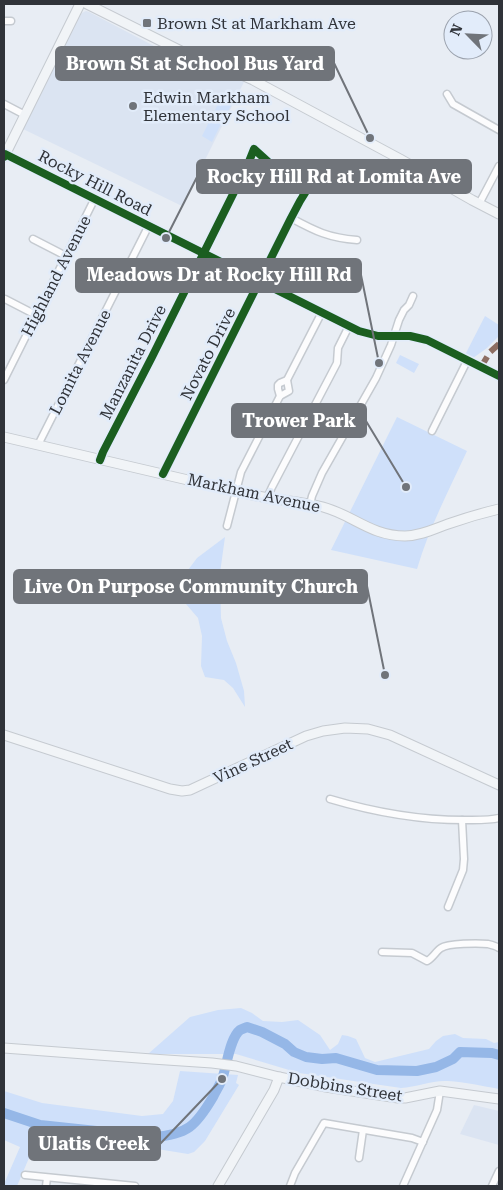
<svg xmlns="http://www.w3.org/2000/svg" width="503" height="1190" font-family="'Roboto Serif',serif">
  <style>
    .built { fill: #dbe4f2 }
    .green { fill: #cfe0fa }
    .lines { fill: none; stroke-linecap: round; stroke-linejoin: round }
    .river { stroke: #95b7e7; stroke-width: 10 }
    .street-casing { stroke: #c5cad0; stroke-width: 9 }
    .secondary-casing { stroke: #c5cad0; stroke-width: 11 }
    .street { stroke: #fcfcfd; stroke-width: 6 }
    .secondary { stroke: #f1f4f7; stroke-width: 9 }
    .quiet { stroke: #8d6e63; stroke-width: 6; stroke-dasharray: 12 6; stroke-linecap: butt }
    .cycleway-casing { stroke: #e2ecfa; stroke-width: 11 }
    .cycleway { stroke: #1b5e20; stroke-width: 8 }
    .poi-dot { fill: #70747a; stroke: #e2ecfa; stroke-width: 2 }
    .labels { text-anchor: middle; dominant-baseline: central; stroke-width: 5; stroke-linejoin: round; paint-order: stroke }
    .poi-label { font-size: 16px; fill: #303339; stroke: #e2ecfa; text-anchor: start }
    .street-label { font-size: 16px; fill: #303339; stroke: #e2ecfa }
    .leader { fill: none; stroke: #70747a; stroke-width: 2 }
    .callout-dot { fill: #70747a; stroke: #e2ecfa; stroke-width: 2 }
    .callout { fill: #70747a; stroke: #70747a; stroke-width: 2 }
    .callout-label { font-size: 18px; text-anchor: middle; font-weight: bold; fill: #fff }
  </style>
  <rect width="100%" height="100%" fill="#e8edf4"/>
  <!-- built -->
  <g class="built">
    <path d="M86 11 89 12 196 68 208 73 229 75 244 82 182 206 23 129 80 16 82 13Z"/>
    <path d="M474 1105 499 1111V1145L460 1134Z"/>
  </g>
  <!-- green -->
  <g class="green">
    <path d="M221 98 232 104 222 122 212 116Z"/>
    <path d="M211 118 221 124 212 142 202 136Z"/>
    <path d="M485 316 499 325V336L487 348 473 358 465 355Z"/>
    <path d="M400 355 419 364 414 373 396 363Z"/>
    <path d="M397 417 467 451C449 490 429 528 417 569L331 550Z"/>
    <path d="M225 537 220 573 221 618 227 641 236 663 244 691 245 707 233 688 224 680 205 677 201 666 202 636 198 618 186 604 185 586 188 570 197 558Z"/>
    <path d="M241 1008 252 1013 263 1021 282 1022 298 1020 320 1035 330 1050 338 1044 342 1035 348 1036 356 1039 365 1058 375 1062 429 1049 436 1041 443 1036 455 1034 463 1038 486 1039 494 1043 499 1042V1089C483 1086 465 1082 448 1081 432 1080 417 1087 401 1088L299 1073 236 1054H148L190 1017 218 1010Z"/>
    <path d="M180 1071 238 1075 236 1083 239 1085 205 1141 194 1152 188 1154 41 1130 17 1186H4V1184L20 1147 4 1140V1091L42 1103 142 1116 163 1114 173 1101Z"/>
  </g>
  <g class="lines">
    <!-- river -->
    <path class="river" d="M4 1113 40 1125 153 1137C187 1135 196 1126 213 1097 216 1090 221 1084 223 1076 227 1064 230 1038 240 1030 242 1029 245 1028 247 1027L262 1032 285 1044 294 1052 306 1057 322 1059 336 1058 377 1070 417 1071 436 1067 453 1059 460 1052 492 1053 499 1055"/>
    <defs>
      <g id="street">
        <path d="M4 21H11"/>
        <path d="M447 94 453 104 499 130"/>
        <path d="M4 104 25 115"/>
        <path d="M5 154 359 331 378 336H410L427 340 499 376"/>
        <path d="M479 204 499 166"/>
        <path d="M291 218C315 231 329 238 357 240"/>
        <path d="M33 239 66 256"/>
        <path d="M5 299 36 315"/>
        <path d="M4 380 95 198"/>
        <path d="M280 396 278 389V385L280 383 287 380 322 312"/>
        <path d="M432 431 467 361"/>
        <path d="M38 445 149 225"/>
        <path d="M100 460 103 452 152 357 248 164 254 149 297 188 305 193 300 201 291 218 163 474"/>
        <path d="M267 498 272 487 337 363 338 348 349 326"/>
        <path d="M310 505 312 496 322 473 376 378 391 345 399 320 404 310 409 305 413 296"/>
        <path d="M227 526 241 472 280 396 289 391 287 380"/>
        <path d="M330 799C377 813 423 821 472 820 481 820 491 820 499 818"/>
        <path d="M448 907 463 870 464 859 462 820"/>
        <path d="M382 952 412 953 427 961C433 958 436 951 441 948 448 943 479 943 488 944 492 945 496 946 499 948"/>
        <path d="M359 1158 363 1130"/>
        <path d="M25 1175 135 1186"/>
        <path d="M46 1186 47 1178"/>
        <path d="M290 1186 295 1173 324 1123 412 1138 423 1142"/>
        <path d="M403 1186 437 1110 440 1091"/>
        <path d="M492 1186 499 1171"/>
      </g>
      <g id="secondary">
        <path d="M87 4 205 63 228 69 253 80 400 159 472 200 499 214"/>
        <path d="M4 157 80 4"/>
        <path d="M4 437C87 456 169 476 252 495 275 500 300 501 323 507 353 515 371 536 405 536 420 536 434 529 448 524 465 518 482 513 499 509"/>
        <path d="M4 735 170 789 182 791 190 790 306 736 323 731 345 728 368 729 390 735 499 785"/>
        <path d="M4 1048 152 1059 212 1063 236 1066 279 1077 326 1087 398 1098H405L440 1091 499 1099"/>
        <path d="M218 1186 274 1090 279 1077"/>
      </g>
    </defs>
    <!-- street casing -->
    <use href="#street" class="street-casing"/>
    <!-- secondary casing -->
    <use href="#secondary" class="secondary-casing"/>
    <!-- street -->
    <use href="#street" class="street"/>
    <!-- secondary -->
    <use href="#secondary" class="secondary"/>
    <!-- quiet -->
    <path class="quiet" d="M481 367 490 352 499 344"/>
    <defs>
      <g id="cycleway">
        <path d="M4 157 5 154 359 331 378 336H410L427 340 499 376"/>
        <path d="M100 460 103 452 152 357 248 164 254 149 297 188 305 193 300 201 291 218 163 474"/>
      </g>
    </defs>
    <!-- cycleway casing -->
    <use href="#cycleway" class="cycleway-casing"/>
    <!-- cycleway -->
    <use href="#cycleway" class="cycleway"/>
  </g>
  <!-- markers -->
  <g class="poi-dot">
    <rect x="142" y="18" width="10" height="10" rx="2.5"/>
    <circle cx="133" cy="106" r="5"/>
  </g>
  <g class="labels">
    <!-- poi labels -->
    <g class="poi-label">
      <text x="157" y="23">Brown St at Markham Ave</text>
      <text x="143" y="97">Edwin Markham<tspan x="143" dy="18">Elementary School</tspan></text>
    </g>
    <!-- street labels -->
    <g class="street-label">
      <text transform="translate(95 183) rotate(27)">Rocky Hill Road</text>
      <text transform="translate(56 276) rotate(-63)">Highland Avenue</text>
      <text transform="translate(208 354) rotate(-63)">Novato Drive</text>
      <text transform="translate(80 362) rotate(-63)">Lomita Avenue</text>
      <text transform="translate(133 362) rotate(-63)">Manzanita Drive</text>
      <text transform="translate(254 493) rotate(12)">Markham Avenue</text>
      <text transform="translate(253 761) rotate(-25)">Vine Street</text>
      <text transform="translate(345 1087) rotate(9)">Dobbins Street</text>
    </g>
  </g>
  <!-- callouts -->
  <path class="leader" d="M370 138L334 63M166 238L197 177M379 363L361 275M406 487L366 421M385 675L367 586M222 1079L160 1144"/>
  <g class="callout-dot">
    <circle cx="370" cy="138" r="5"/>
    <circle cx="166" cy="238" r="5"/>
    <circle cx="379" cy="363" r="5"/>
    <circle cx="406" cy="487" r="5"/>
    <circle cx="385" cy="675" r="5"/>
    <circle cx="222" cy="1079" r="5"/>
  </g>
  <g class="callout">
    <rect x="56" y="47" width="278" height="33" rx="5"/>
    <rect x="197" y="160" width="274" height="33" rx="5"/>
    <rect x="76" y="259" width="285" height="33" rx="5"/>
    <rect x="232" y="404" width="134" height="33" rx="5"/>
    <rect x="14" y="570" width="353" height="33" rx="5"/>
    <rect x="29" y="1127" width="131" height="33" rx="5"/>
  </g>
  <g class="callout-label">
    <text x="195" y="70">Brown St at School Bus Yard</text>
    <text x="334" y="183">Rocky Hill Rd at Lomita Ave</text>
    <text x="219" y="281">Meadows Dr at Rocky Hill Rd</text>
    <text x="299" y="427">Trower Park</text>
    <text x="191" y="593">Live On Purpose Community Church</text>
    <text x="94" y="1150">Ulatis Creek</text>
  </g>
  <!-- border -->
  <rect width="503" height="1190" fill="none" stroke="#303339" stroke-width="10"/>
  <!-- north arrow -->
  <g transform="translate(468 35) rotate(294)"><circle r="24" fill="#e2ecfa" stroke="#9ba2ad"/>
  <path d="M0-4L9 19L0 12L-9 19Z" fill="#70747a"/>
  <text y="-8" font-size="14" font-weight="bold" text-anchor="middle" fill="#303339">N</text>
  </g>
</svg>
